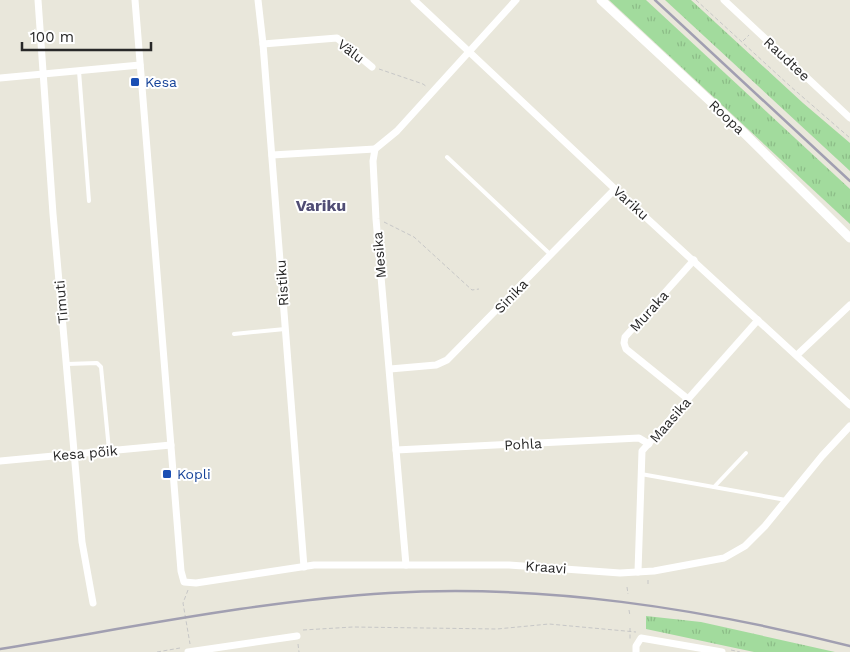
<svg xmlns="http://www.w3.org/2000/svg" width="850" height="652" font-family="'Work Sans',sans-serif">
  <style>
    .grass { fill: url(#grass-tufts) }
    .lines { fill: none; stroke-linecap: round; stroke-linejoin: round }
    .path { stroke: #c7c7c7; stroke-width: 1; stroke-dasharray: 4 2.5; stroke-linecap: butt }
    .service { stroke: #fff; stroke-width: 4 }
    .minor { stroke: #fff; stroke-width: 7 }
    .tertiary { stroke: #fff; stroke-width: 9 }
    .rail { stroke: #a19fb1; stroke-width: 2.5 }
    .transit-dot { fill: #1a4fb4; stroke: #fff; stroke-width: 2 }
    .labels { text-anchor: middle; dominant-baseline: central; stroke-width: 4; stroke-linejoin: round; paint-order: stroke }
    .street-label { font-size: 14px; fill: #282828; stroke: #fff }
    .transit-label { font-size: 14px; fill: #164399; stroke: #fff; text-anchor: start }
    .quarter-label { font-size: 16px; font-weight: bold; fill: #504d74; stroke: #fff }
  </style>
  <defs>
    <pattern id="grass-tufts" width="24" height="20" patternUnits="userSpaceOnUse" patternTransform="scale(1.25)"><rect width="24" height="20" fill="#a2db9d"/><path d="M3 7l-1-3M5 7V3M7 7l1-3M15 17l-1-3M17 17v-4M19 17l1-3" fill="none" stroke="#8cbc87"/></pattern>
  </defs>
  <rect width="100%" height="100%" fill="#e9e7db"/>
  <!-- grass -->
  <g class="grass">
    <path d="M609 0H646L850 189V224Z"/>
    <path d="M665 0H691L803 103 850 143V171Z"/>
    <path d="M646 616 701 622 835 652H754L646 629Z"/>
  </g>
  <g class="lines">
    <!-- path -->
    <g class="path">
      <path d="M696 0 790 86 850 138"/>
      <path d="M743 41 749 35"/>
      <path d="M379 69 423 84 427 87"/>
      <path d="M384 222 414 237 472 290 479 289"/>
      <path d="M648 580V586"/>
      <path d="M627 587 628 594"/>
      <path d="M188 590 183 603 190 644"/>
      <path d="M629 610 630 616"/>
      <path d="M630 628V639"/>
      <path d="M303 630 353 627 497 629 549 624 636 632"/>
      <path d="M298 644 299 652"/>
      <path d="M731 650 740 652"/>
      <path d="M157 652 180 648"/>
    </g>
    <!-- service -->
    <g class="service">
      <path d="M79 71 89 201"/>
      <path d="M447 157 551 255"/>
      <path d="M234 334 285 329"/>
      <path d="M67 364 97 363 101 367 109 450"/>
      <path d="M641 474 786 500"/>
      <path d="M714 487 746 453"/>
    </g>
    <!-- minor -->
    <g class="minor">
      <path d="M38 0 53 214 82 542 93 603"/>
      <path d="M135 0 181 571 184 582 196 583 314 565H509L620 573 654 571 724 558 745 546 765 526 822 456 850 426"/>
      <path d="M258 0 263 44 304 567"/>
      <path d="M414 0 615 189 850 405"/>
      <path d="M724 0 850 118"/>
      <path d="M263 44 337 38 372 67"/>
      <path d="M0 78 140 65"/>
      <path d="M272 155 375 149"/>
      <path d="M797 355 850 305"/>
      <path d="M390 369 436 365 447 360 615 189"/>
      <path d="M688 399 626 349 624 343 625 337 694 260"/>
      <path d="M396 450 639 438 649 444"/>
      <path d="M0 461 171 445"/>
      <path d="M406 565 376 219 373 161 375 149 397 131 516 0"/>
      <path d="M638 572 642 451 758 320"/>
      <path d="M188 652 297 636"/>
      <path d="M636 652V646L641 638 722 652"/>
    </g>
    <!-- tertiary -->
    <path class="tertiary" d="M601 0 739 128 850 238"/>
    <!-- rail -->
    <g class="rail">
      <path d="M655 0 850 181"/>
      <path d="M0 649C129 628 258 601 389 593 545 584 699 608 850 646"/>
    </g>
  </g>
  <!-- markers -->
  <g class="transit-dot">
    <rect x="130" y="77" width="10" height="10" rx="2.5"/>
    <rect x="162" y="469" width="10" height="10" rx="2.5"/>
  </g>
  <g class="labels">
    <!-- street labels -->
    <g class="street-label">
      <text transform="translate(351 51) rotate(37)">Välu</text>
      <text transform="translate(787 59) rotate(43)">Raudtee</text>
      <text transform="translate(727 117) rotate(43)">Roopa</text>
      <text transform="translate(631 203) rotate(42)">Variku</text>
      <text transform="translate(379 255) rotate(-95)">Mesika</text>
      <text transform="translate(282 283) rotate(-94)">Ristiku</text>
      <text transform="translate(511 296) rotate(-46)">Sinika</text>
      <text transform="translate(61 302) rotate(-95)">Timuti</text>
      <text transform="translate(649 311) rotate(-48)">Muraka</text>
      <text transform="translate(670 420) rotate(-49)">Maasika</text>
      <text transform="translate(523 444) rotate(-3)">Pohla</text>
      <text transform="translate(85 453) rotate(-5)">Kesa põik</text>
      <text transform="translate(546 567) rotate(4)">Kraavi</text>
    </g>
    <!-- transit labels -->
    <g class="transit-label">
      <text x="145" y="82">Kesa</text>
      <text x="177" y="474">Kopli</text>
    </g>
    <!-- quarter labels -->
    <g class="quarter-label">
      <text x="321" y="205">Variku</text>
    </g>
  </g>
  <!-- scale -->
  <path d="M22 42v8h129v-8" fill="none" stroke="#282828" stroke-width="2.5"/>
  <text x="30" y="42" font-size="15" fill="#282828" stroke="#ffffff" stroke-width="4" paint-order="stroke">100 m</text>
</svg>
